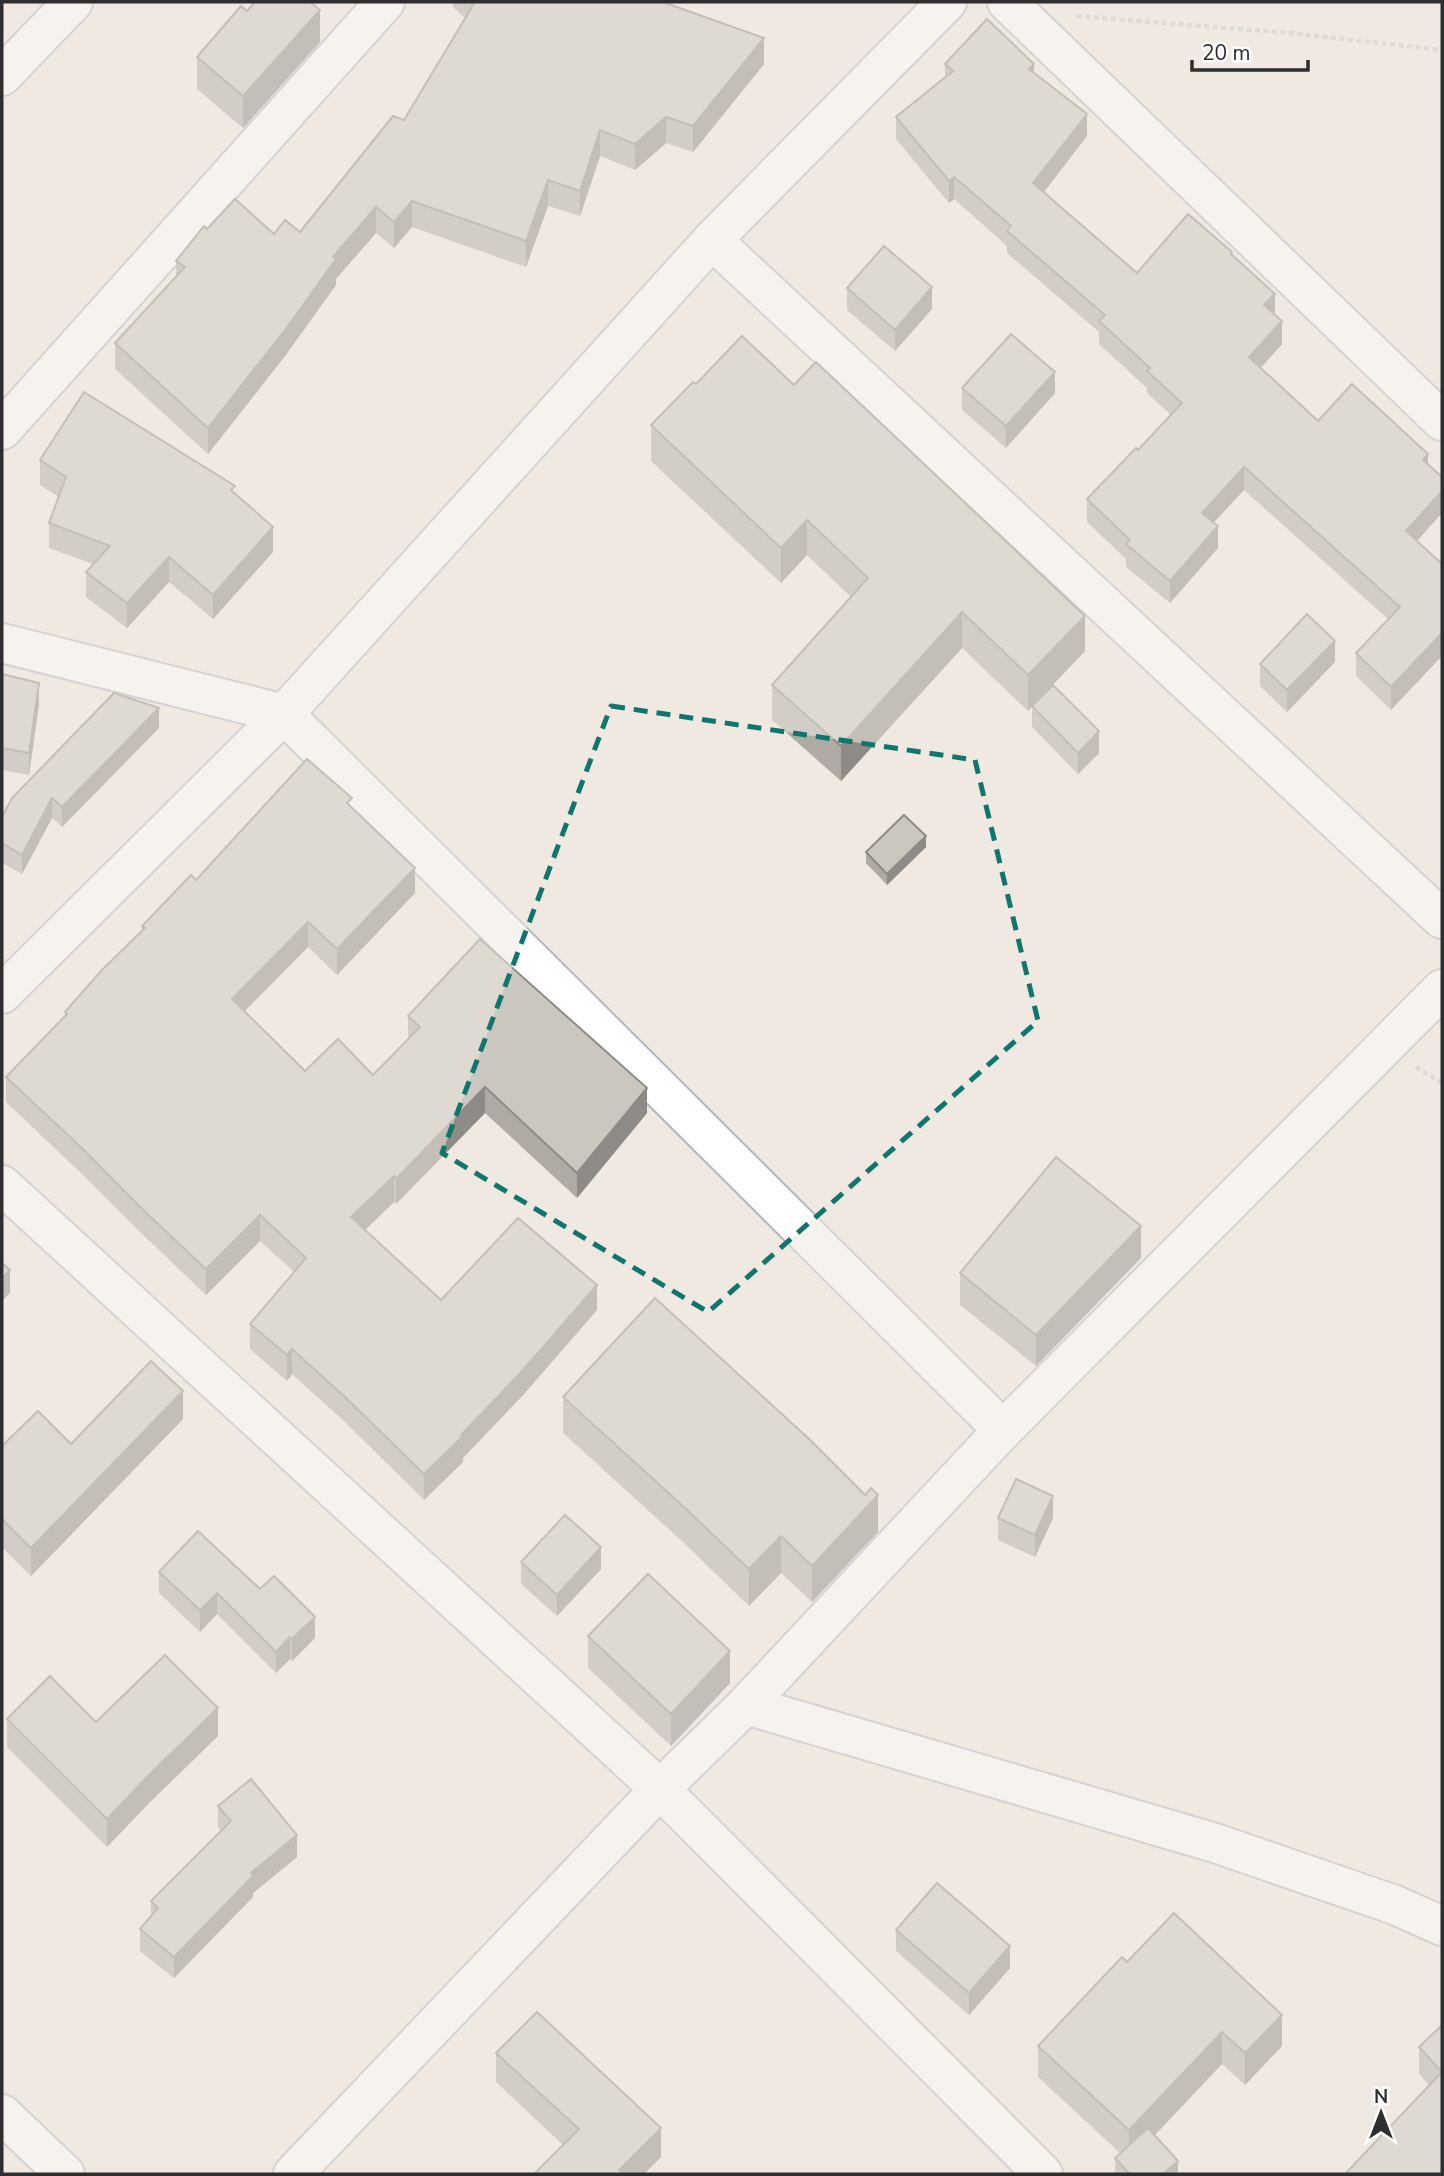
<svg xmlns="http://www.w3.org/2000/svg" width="1444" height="2176" font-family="'Nunito Sans',sans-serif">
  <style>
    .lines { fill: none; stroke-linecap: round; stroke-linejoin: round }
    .minor-casing { stroke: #b4b7c1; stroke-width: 42 }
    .path { stroke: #c9c9c9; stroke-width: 4.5; stroke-dasharray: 5 3.5; stroke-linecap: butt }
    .minor { stroke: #fff; stroke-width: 38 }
    .wall { fill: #afaba4 }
    .shaded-wall { fill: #8e8b86 }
    .building { fill: #cbc7bf; stroke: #8e8b86; stroke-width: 2 }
    .marked { fill: none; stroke: #0f766e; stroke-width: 5; stroke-dasharray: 14 9; stroke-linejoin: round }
  </style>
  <rect width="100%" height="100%" fill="#efe9e1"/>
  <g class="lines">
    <defs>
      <g id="minor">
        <path d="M1007 2 1442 421"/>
        <path d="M2 76 73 2"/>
        <path d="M712 240 1442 919"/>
        <path d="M2 430 385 2"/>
        <path d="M2 643 284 714 1003 1430"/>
        <path d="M2 994 284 714 712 240 947 2"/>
        <path d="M2 1185 660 1789 1043 2174"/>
        <path d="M746 1705 1215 1843 1395 1905 1442 1926"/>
        <path d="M2 2114 65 2174"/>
        <path d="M293 2174 660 1789 746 1705 1003 1430 1442 989"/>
      </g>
    </defs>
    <!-- minor casing -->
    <use href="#minor" class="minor-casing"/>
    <!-- path -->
    <g class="path">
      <path d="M1077 16 1290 33 1442 50"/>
      <path d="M1416 1067 1442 1083"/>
    </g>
    <!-- minor -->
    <use href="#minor" class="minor"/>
  </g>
  <!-- wall -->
  <g class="wall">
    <path d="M453 2H663L764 64 693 152 666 143 635 170 600 156 580 216 548 206 526 267 412 227 394 248 376 233 336 279V285L285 356 208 454 115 369V343L176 276V261L207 229 274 234 300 232 404 120 465 18 453 7Z"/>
    <path d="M320 42 243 128 197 89V57Z"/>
    <path d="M945 64 1034 73 1087 136 1044 192 1137 273 1232 255 1275 314 1282 344 1261 368 1318 421 1428 465 1442 513 1417 541 1391 710 1356 676V653L1388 619 1244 490 1214 522 1218 548 1170 603 1126 567V559L1087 522V499L1138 450 1171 415 1147 393V388L1099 344V332L1007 253V246L954 199 949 203 896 139V117L945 77Z"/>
    <path d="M847 288 932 309 895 351 847 310Z"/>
    <path d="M962 388 1055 393 1006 448 962 410Z"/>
    <path d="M651 425 1085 651 1046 692 1099 753 1078 774 1032 727V707L1028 711 962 648 841 781 772 720V685L851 597 807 555 781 583 651 461Z"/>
    <path d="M40 460 235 494 273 552 213 619 169 582 127 628 86 597V572L93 564 49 548V523L59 497 40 485Z"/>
    <path d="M1335 662 1287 712 1260 686V664Z"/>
    <path d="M2 674 39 704 29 775 2 770Z"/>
    <path d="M159 728 62 827 52 818 22 874 2 863V817Z"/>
    <path d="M352 808 415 893 337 975 308 947 244 1011 305 1071 373 1075 408 1039V1016L647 1113 577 1198 485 1113 396 1204 394 1202 365 1230 441 1300 597 1310 524 1394 463 1458V1462L424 1500 345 1422 292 1374 287 1381 250 1349V1324L294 1272 260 1241 206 1295 140 1232 84 1176 6 1102V1077L65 1015V1012L142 931V926L196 880Z"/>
    <path d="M926 847 887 885 866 863V852Z"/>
    <path d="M1141 1258 1036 1366 960 1305V1273Z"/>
    <path d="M563 1397 878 1532 812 1602 781 1573 749 1606 685 1544 563 1433Z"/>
    <path d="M183 1419 31 1576 2 1547V1446L71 1444Z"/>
    <path d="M998 1518H1053L1035 1557 998 1540Z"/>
    <path d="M198 1531 315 1638 292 1661 290 1659 276 1673 217 1614 200 1632 159 1593V1572Z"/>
    <path d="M521 1562 601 1569 557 1616 521 1584Z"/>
    <path d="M588 1636 730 1683 671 1746 588 1668Z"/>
    <path d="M7 1719 96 1722 218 1736 149 1803 107 1847 7 1747Z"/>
    <path d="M218 1806 297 1857 253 1893V1897L174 1978 140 1951V1929L151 1916V1901L221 1831 218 1827Z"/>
    <path d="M896 1930 1010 1968 969 2015 896 1951Z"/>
    <path d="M1127 1962 1282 2046 1245 2085 1222 2064 1155 2135 1178 2174H1115V2158L1120 2153 1038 2077V2046Z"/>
    <path d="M1442 2025V2174H1346V2173L1429 2085 1419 2074V2047Z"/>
    <path d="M496 2053 661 2157 644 2174H534L563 2145 496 2082Z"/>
  </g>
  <!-- shaded-wall -->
  <g class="shaded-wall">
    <path d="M320 10V42L243 128V96Z"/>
    <path d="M764 38V64L693 152V126Z"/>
    <path d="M1034 64V86L1029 69Z"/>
    <path d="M1087 114V136L1033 206V183Z"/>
    <path d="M666 117V143L635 170V144Z"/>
    <path d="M600 130V156L580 216V191Z"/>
    <path d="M954 177V199L949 203V181Z"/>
    <path d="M548 180V206L526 267V241Z"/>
    <path d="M412 201V227L394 248V222Z"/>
    <path d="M376 207V233L336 279V285L285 356 208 454V428L333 257Z"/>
    <path d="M932 287V309L895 351V330Z"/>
    <path d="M1275 294V317L1264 305Z"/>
    <path d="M1282 321V344L1249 380V357Z"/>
    <path d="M1055 372V393L1006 448V426Z"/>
    <path d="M1428 454V477L1423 460Z"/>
    <path d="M1244 467V490L1202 535V513Z"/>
    <path d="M1442 491V513L1406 553V531Z"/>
    <path d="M807 520V555L781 583V548Z"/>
    <path d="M1218 526V548L1170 603V581Z"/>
    <path d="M273 527V552L213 619V595Z"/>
    <path d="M169 557V582L127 628V603Z"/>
    <path d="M962 612V648L841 781V746Z"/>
    <path d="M1085 616V651L1028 711V675Z"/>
    <path d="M1442 633V656L1391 710V687Z"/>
    <path d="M1335 641V662L1287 712V690Z"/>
    <path d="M39 683V704L29 775V753Z"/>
    <path d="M159 708V728L62 827V807Z"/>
    <path d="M1099 731V753L1078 774V753Z"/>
    <path d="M52 798V818L22 874V855Z"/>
    <path d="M926 836V847L887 885V874Z"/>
    <path d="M415 868V893L337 975V949Z"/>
    <path d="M308 922V947L232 1024V999Z"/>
    <path d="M485 1087V1113L396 1204V1179Z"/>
    <path d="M647 1088V1113L577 1198V1173Z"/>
    <path d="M394 1176V1202L351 1243V1217Z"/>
    <path d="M260 1215V1241L206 1295V1269Z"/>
    <path d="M1141 1226V1258L1036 1366V1335Z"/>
    <path d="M10 1270V1293L2 1301V1278Z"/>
    <path d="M597 1285V1310L524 1394 463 1458V1462L424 1500V1474L461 1435Z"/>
    <path d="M292 1349V1374L287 1381V1355Z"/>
    <path d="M183 1391V1419L31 1576V1548Z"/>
    <path d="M878 1495V1532L812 1602V1566Z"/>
    <path d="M1053 1496V1518L1035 1557V1535Z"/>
    <path d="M781 1536V1573L749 1606V1569Z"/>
    <path d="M601 1547V1569L557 1616V1595Z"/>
    <path d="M217 1593V1614L200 1632V1610Z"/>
    <path d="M315 1617V1638L292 1661V1639Z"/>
    <path d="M290 1637V1659L276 1673V1652Z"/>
    <path d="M730 1651V1683L671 1746V1714Z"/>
    <path d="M218 1708V1736L149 1803 107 1847V1819L149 1775Z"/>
    <path d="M297 1835V1857L253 1893V1897L174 1978V1957L251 1873Z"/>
    <path d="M1010 1946V1968L969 2015V1993Z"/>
    <path d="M1282 2015V2046L1245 2085V2053Z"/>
    <path d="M1222 2032V2064L1129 2162V2130Z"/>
    <path d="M661 2128V2157L644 2174H619V2170Z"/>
    <path d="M1178 2161V2174H1163Z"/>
  </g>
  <!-- building -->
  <g class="building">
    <path d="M255 2H310L320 10 243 96 197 57 241 6 247 11Z"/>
    <path d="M475 2H663L764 38 693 126 666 117 635 144 600 130 580 191 548 180 526 241 412 201 394 222 376 207 333 257 336 259 285 330 208 428 115 343 185 267 176 261 204 226 207 229 235 199 274 234 285 220 300 232 393 116 404 120Z"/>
    <path d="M987 19 1034 64 1029 69 1087 114 1033 183 1137 273 1188 214 1232 252 1231 254 1275 294 1264 305 1282 321 1249 357 1318 421 1352 384 1428 454 1423 460 1442 477V491L1406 531 1442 564V633L1391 687 1356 653 1400 607 1244 467 1202 513 1218 526 1170 581 1126 544 1130 540 1087 499 1136 448 1138 450 1182 403 1147 371 1150 368 1099 321 1105 315 1007 231 1011 226 954 177 949 181 896 117 953 71 945 64Z"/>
    <path d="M884 246 932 287 895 330 847 288Z"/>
    <path d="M1011 334 1055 372 1006 426 962 388Z"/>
    <path d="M742 336 794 385 816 362 1085 616 1028 675 962 612 841 746 772 685 868 578 807 520 781 548 651 425 693 382 696 384Z"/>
    <path d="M84 392 235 486 231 490 273 527 213 595 169 557 127 603 86 572 110 546 49 523 66 477 40 460Z"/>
    <path d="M1307 614 1335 641 1287 690 1260 664Z"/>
    <path d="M2 674 39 683 29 753 2 748Z"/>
    <path d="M1053 685 1099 731 1078 753 1032 706Z"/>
    <path d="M114 693 159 708 62 807 52 798 22 855 2 843V817L12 798Z"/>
    <path d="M307 759 352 798 347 803 415 868 337 949 308 922 232 999 305 1071 338 1039 373 1075 420 1027 408 1016 480 939 647 1088 577 1173 485 1087 396 1179 394 1176 351 1217 441 1300 518 1218 597 1285 524 1369 461 1435 463 1436 424 1474 345 1397 292 1349 287 1355 250 1324 306 1258 260 1215 206 1269 140 1207 84 1150 6 1077 67 1014 65 1012 101 971 145 928 142 926 191 875 196 880Z"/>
    <path d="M904 815 926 836 887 874 866 852Z"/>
    <path d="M1056 1157 1141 1226 1036 1335 960 1273Z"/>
    <path d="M2 1263 10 1270 2 1278Z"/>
    <path d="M655 1298 808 1438 865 1495 871 1488 878 1495 812 1566 781 1536 749 1569 685 1508 563 1397Z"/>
    <path d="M151 1361 183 1391 31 1548 2 1519V1446L38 1411 71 1444Z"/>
    <path d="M1016 1479 1053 1496 1035 1535 998 1518Z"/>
    <path d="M565 1515 601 1547 557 1595 521 1562Z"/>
    <path d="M198 1531 260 1589 274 1576 315 1617 292 1639 290 1637 276 1652 217 1593 200 1610 159 1572Z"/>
    <path d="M648 1574 730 1651 671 1714 588 1636Z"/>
    <path d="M165 1655 218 1708 149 1775 107 1819 7 1719 50 1676 96 1722Z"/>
    <path d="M251 1779 297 1835 251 1873 253 1876 174 1957 140 1929 158 1908 151 1901 231 1821 218 1806Z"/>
    <path d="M937 1883 1010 1946 969 1993 896 1930Z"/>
    <path d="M1174 1913 1282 2015 1245 2053 1222 2032 1129 2130 1038 2046 1122 1957 1127 1962Z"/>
    <path d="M537 2012 661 2128 619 2170 624 2174H534L579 2129 496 2053Z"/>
    <path d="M1442 2025V2174H1348L1346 2173 1442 2072 1419 2047Z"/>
    <path d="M1148 2128 1178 2161 1163 2174H1130L1115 2158Z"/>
  </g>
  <!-- marked area -->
  <path d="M0 0H1444V2176H0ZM611 706 975 760 1038 1021 708 1312 442 1153Z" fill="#efe9e1" fill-opacity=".55" fill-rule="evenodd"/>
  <path class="marked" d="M611 706 975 760 1038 1021 708 1312 442 1153Z"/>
  <!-- border -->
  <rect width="1444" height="2176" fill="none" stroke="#2e2e2e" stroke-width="7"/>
  <!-- north arrow -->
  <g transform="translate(1381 2113)" stroke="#ffffff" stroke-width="5" paint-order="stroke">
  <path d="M0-5L12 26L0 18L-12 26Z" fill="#2e2e2e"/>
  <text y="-10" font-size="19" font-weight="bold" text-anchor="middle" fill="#2e2e2e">N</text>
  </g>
  <!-- scale -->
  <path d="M1192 60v10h116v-10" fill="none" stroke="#2e2e2e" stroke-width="3.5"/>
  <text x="1202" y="60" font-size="21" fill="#2e2e2e" stroke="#ffffff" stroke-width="5" paint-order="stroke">20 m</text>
</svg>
